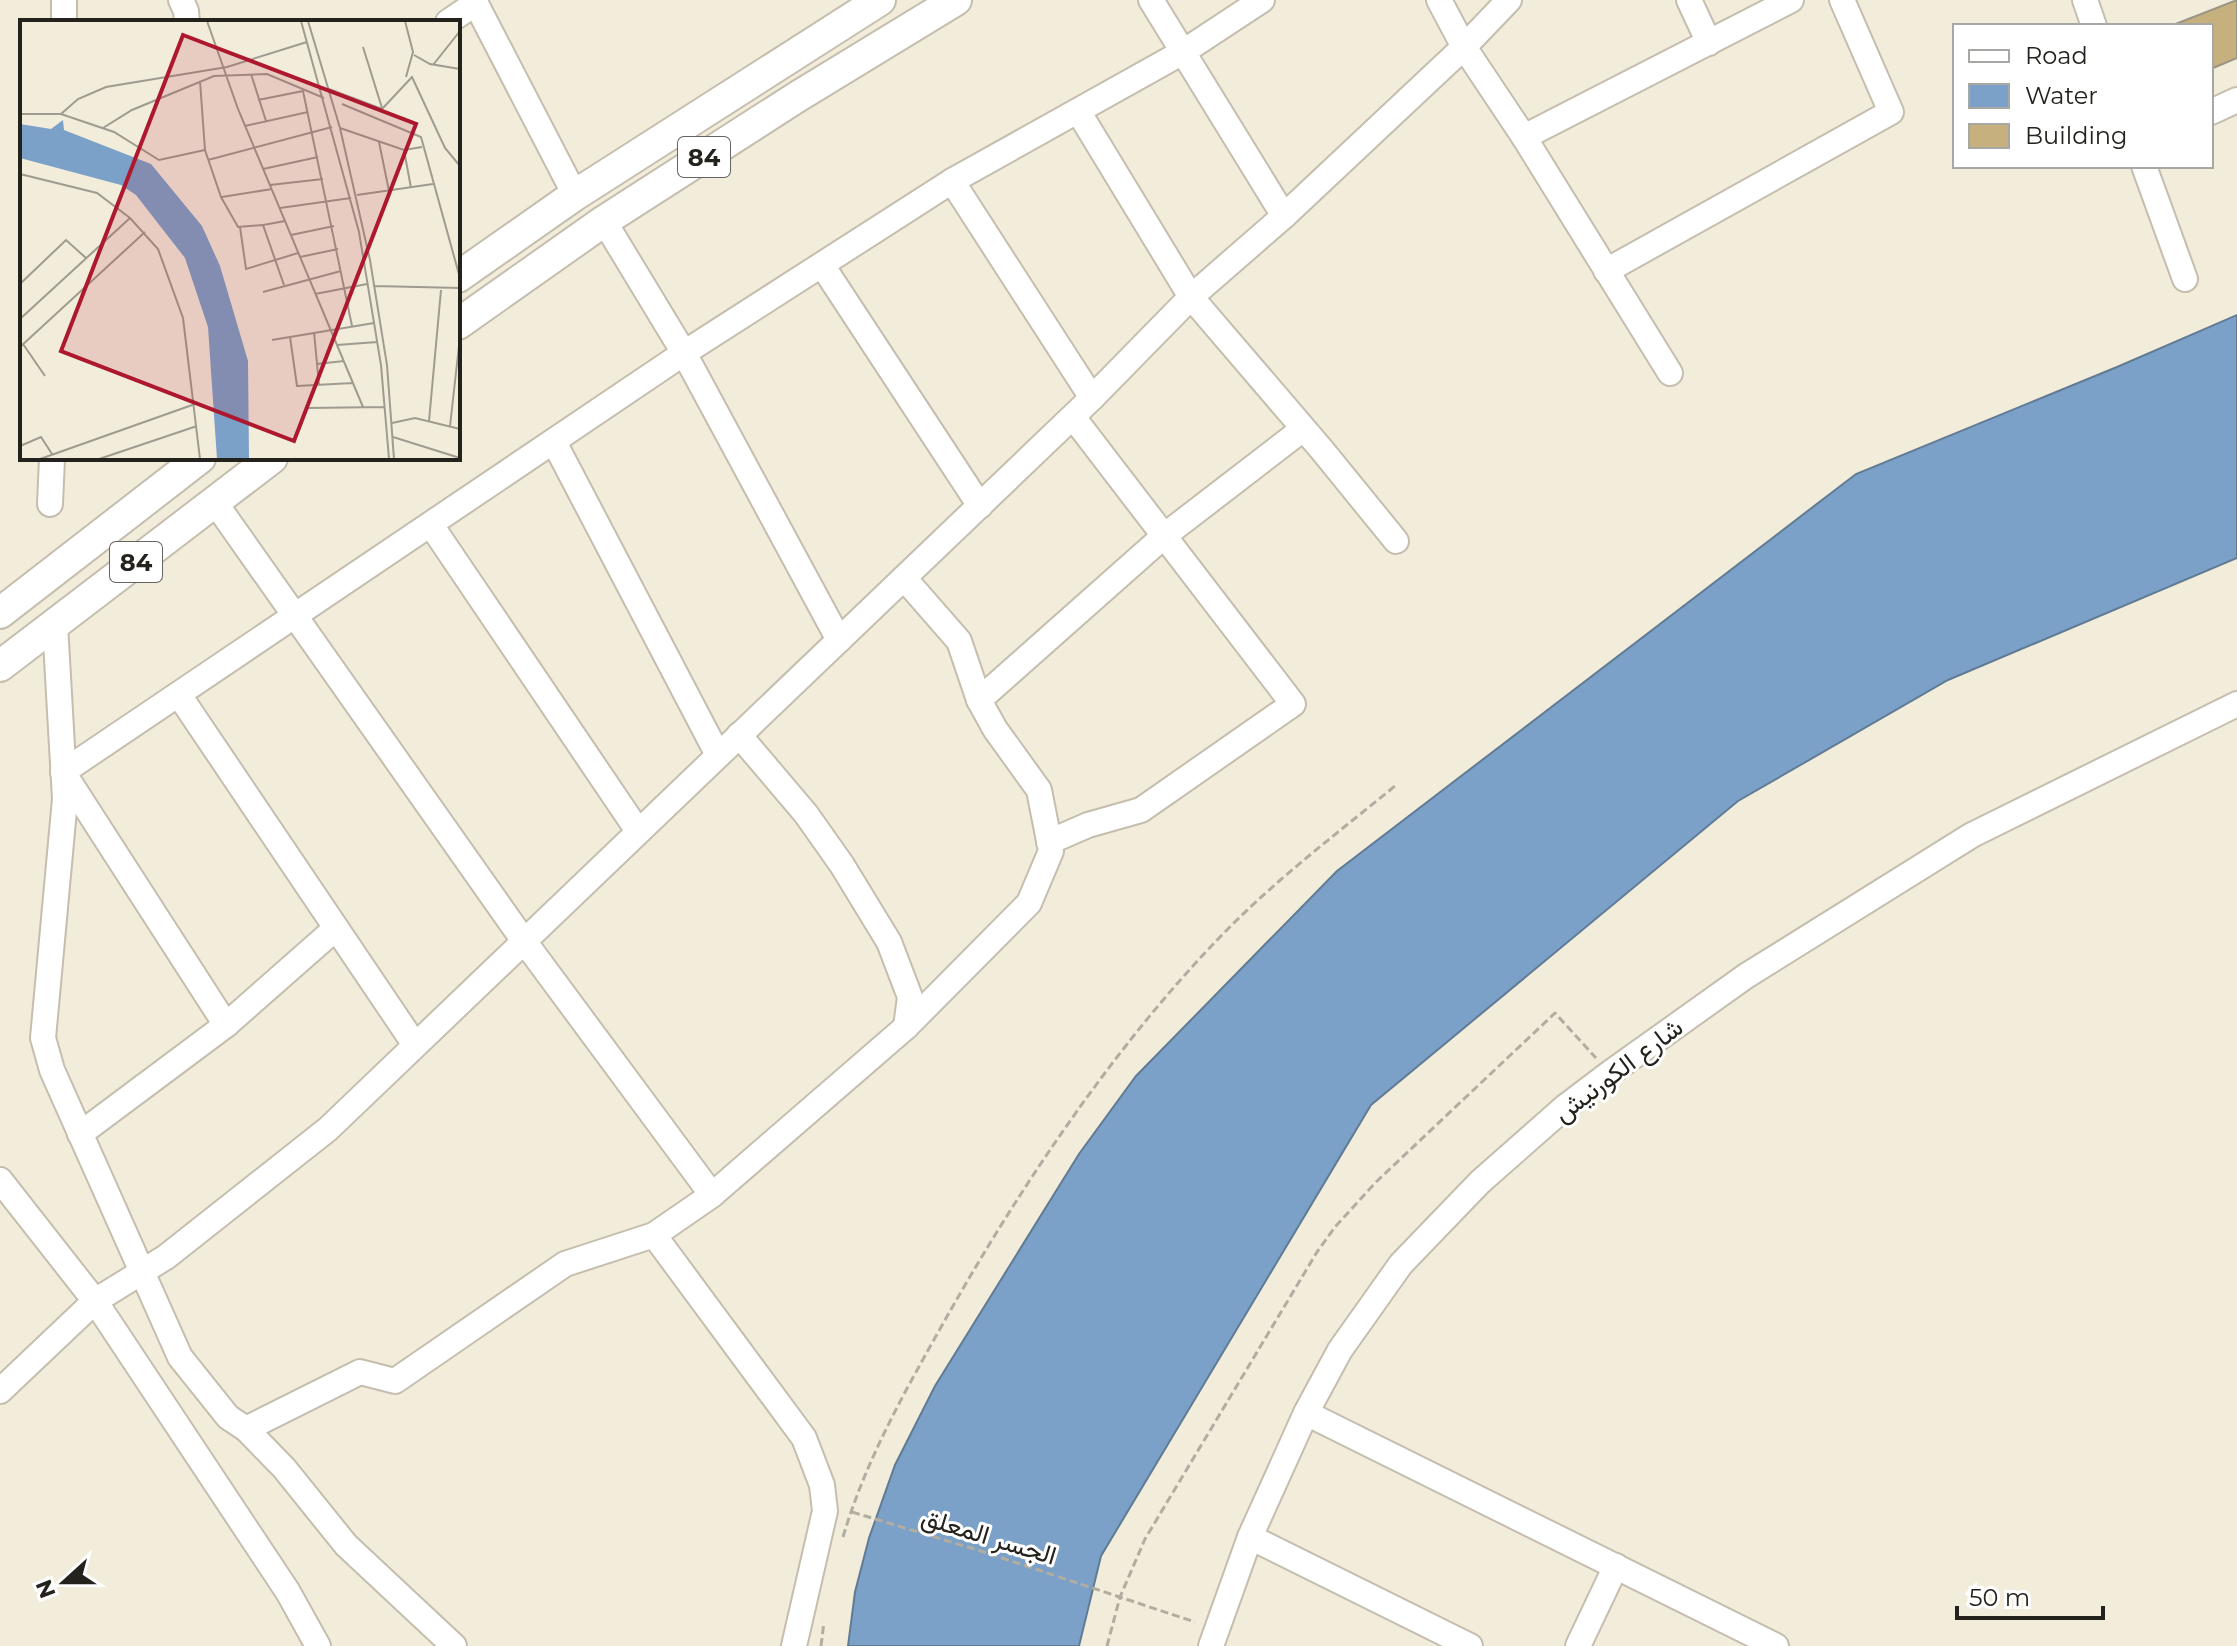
<svg xmlns="http://www.w3.org/2000/svg" width="2237" height="1646" font-family="Montserrat,Vazirmatn,sans-serif">
  <style>
    .water { fill: #7ba1c8; stroke: #617b94; stroke-width: 2 }
    .building { fill: #c5b07e; stroke: #9b9485; stroke-width: 2 }
    .lines { fill: none; stroke-linecap: round; stroke-linejoin: round }
    .minor-casing { stroke: #c5beae; stroke-width: 28 }
    .major-casing { stroke: #c5beae; stroke-width: 34 }
    .path { stroke: #b2ada0; stroke-width: 3; stroke-dasharray: 8 4; stroke-linecap: butt }
    .minor { stroke: #fff; stroke-width: 24 }
    .major { stroke: #fff; stroke-width: 30 }
    .labels { text-anchor: middle; dominant-baseline: central; stroke-width: 6; stroke-linejoin: round; paint-order: stroke }
    .shield { fill: #fff; stroke: #666460; stroke-width: 2 }
    .shield-label { font-size: 24px; font-weight: bold; fill: #24221c }
    .street-label { font-size: 26px; fill: #24221c; stroke: #fff }
    .inset-road { fill: none; stroke: #a09b8f; stroke-width: 2 }
    .view { fill: #ad182e; fill-opacity: 0.15; stroke: #ad182e; stroke-width: 4 }
    .inset-edge { fill: none; stroke: #24221c; stroke-width: 4 }
  </style>
  <rect width="100%" height="100%" fill="#f2ecdb"/>
  <!-- water -->
  <path class="water" d="M2237 315V558L1948 680 1738 801 1371 1105 1101 1556 1079 1646H848L855 1592 869 1538 895 1465 935 1386 1079 1154 1136 1076 1337 871 1856 474 2117 367Z"/>
  <!-- building -->
  <path class="building" d="M2237 0V58L2211 69V26L2173 25Z"/>
  <g class="lines">
    <defs>
      <g id="minor">
        <path d="M64 0V22"/>
        <path d="M181 0 186 11 187 22"/>
        <path d="M474 0 575 195"/>
        <path d="M1151 0 1284 216"/>
        <path d="M1439 0 1464 47 1524 137 1670 373"/>
        <path d="M1689 0 1709 43"/>
        <path d="M2085 0 2094 26"/>
        <path d="M448 22 476 3"/>
        <path d="M1078 111 1191 297 1322 450 1396 541"/>
        <path d="M2211 112 2237 100"/>
        <path d="M1524 137 1791 0"/>
        <path d="M2144 166 2185 279"/>
        <path d="M952 181 1092 398"/>
        <path d="M604 221 684 353 839 640"/>
        <path d="M822 265 980 506"/>
        <path d="M1606 271 1891 112 1842 0"/>
        <path d="M554 442 718 755"/>
        <path d="M214 501 524 941 712 1195"/>
        <path d="M50 504 52 458"/>
        <path d="M431 525 638 831"/>
        <path d="M904 578 959 641 979 700 1164 536 1303 429"/>
        <path d="M55 624 65 799 43 1038 52 1070 180 1357 228 1417 246 1429 284 1468 346 1545 454 1646"/>
        <path d="M179 695 415 1045"/>
        <path d="M739 735 806 814 842 865 889 942 910 997 906 1027"/>
        <path d="M1049 842 1088 825 1141 810 1293 704 1073 417"/>
        <path d="M226 1025 63 772 684 353 952 181 1183 52 1262 0"/>
        <path d="M80 1134 226 1025 335 929"/>
        <path d="M0 1180 95 1301 288 1592 318 1646"/>
        <path d="M654 1235 804 1438 822 1485 825 1511 794 1646"/>
        <path d="M0 1391 95 1301 166 1257 328 1129 1092 398 1191 297 1284 216 1464 47 1509 0"/>
        <path d="M1306 1413 1776 1646"/>
        <path d="M246 1429 360 1372 395 1381 565 1264 654 1235 712 1195 906 1027 1029 903 1051 851 1039 790 995 729 979 700"/>
        <path d="M1250 1537 1470 1646"/>
        <path d="M1211 1646 1250 1537 1306 1413 1340 1350 1401 1264 1480 1182 1565 1107 1610 1073 1746 976 1972 835 2237 704"/>
        <path d="M1578 1646 1616 1566"/>
      </g>
      <g id="major">
        <path d="M458 277 575 195 880 0"/>
        <path d="M458 324 604 221 797 97 956 0"/>
        <path d="M0 613 200 458"/>
        <path d="M0 666 272 458"/>
      </g>
    </defs>
    <!-- minor casing -->
    <use href="#minor" class="minor-casing"/>
    <!-- major casing -->
    <use href="#major" class="major-casing"/>
    <!-- path -->
    <g class="path">
      <path d="M852 1512 984 1552 1195 1622"/>
      <path d="M843 1537C867 1456 908 1386 949 1313 1022 1184 1117 1043 1221 936 1274 881 1335 835 1395 786"/>
      <path d="M821 1646 824 1622"/>
      <path d="M1107 1646 1120 1597 1145 1539 1317 1252 1335 1227 1376 1182 1555 1013 1596 1058"/>
    </g>
    <!-- minor -->
    <use href="#minor" class="minor"/>
    <!-- major -->
    <use href="#major" class="major"/>
  </g>
  <g class="labels">
    <!-- shield labels -->
    <g class="shield">
      <rect x="678" y="137" width="52" height="40" rx="6"/>
      <rect x="110" y="542" width="52" height="40" rx="6"/>
    </g>
    <g class="shield-label">
      <text x="704" y="157">84</text>
      <text x="136" y="562">84</text>
    </g>
    <!-- street labels -->
    <g class="street-label">
      <text transform="translate(1618 1070) rotate(-37)">شارع الكورنيش</text>
      <text transform="translate(989 1536) rotate(17)">الجسر المعلق</text>
    </g>
  </g>
  <!-- overview -->
  <g transform="translate(20 20)">
    <rect width="440" height="440" fill="#f2ecdb"/>
    <path d="M43 100 44 110 131 144 182 206 200 246 228 341 229 439H197L188 307 165 238 116 175 101 165 0 138V104L31 109Z" fill="#7ba1c8"/>
    <path class="inset-road" d="M187 1 218 89 343 387M281 1 339 212 361 345 369 439M288 1 320 108 350 240 367 345 374 439M385 1 393 32 386 57M343 27 362 88M394 35 410 44 440 49M413 45 440 11M231 54 246 101M180 61 185 130 201 177 218 207 243 205M309 69 362 89 392 57 425 128 440 146M238 80 283 71 332 306M322 84 401 117 440 258M0 94H41L94 112 139 140 185 130M41 94 58 79 86 67 207 47 287 22M225 106 288 92M83 108 112 90 194 56 247 54 304 78M320 108 384 130 402 127M359 122 369 171M384 130 391 168M188 140 312 107M243 149 298 137M0 154 77 173 110 198 138 229 163 298 180 439M250 165 303 159M337 175 413 164M202 177 252 169M260 188 331 178M220 207 226 249 278 233M271 215 314 206M280 237 318 229M0 264 46 220 66 238M264 265 243 205 265 201M355 266 440 268M243 272 321 251M295 274 347 264M0 299 110 198M294 312 299 365M270 317 277 366 333 363M252 320 354 303M3 324 25 356M317 325 357 322M0 327 125 212M297 344 324 341M287 388 364 387M409 401 421 270M372 403 395 398 440 409M430 406 440 317M373 417 440 438M0 426 21 417 32 434M20 439 175 384M79 439 177 406"/>
    <path class="view" d="M163 15 396 104 274 421 41 331Z"/>
    <rect width="440" height="440" class="inset-edge"/>
  </g>
  <!-- legend -->
  <rect x="1953" y="24" width="260" height="144" fill="#ffffff" stroke="#a7a7a4" stroke-width="2"/>
  <rect x="1969" y="50" width="40" height="12" fill="#ffffff" stroke="#a7a7a4" stroke-width="2"/>
  <text x="2025" y="64" font-size="24" fill="#24221c">Road</text>
  <rect x="1969" y="84" width="40" height="24" fill="#7ba1c8" stroke="#a7a7a4" stroke-width="2"/>
  <text x="2025" y="104" font-size="24" fill="#24221c">Water</text>
  <rect x="1969" y="124" width="40" height="24" fill="#c5b07e" stroke="#a7a7a4" stroke-width="2"/>
  <text x="2025" y="144" font-size="24" fill="#24221c">Building</text>
  <!-- north arrow -->
  <g transform="translate(64 1582) rotate(249)" stroke="#ffffff" stroke-width="6" paint-order="stroke">
  <path d="M0-6L14 30L0 20L-14 30Z" fill="#24221c"/>
  <text y="-12" font-size="22" font-weight="bold" text-anchor="middle" fill="#24221c">N</text>
  </g>
  <!-- scale -->
  <path d="M1957 1606v12h146v-12" fill="none" stroke="#24221c" stroke-width="4"/>
  <text x="1969" y="1606" font-size="24" fill="#24221c" stroke="#ffffff" stroke-width="6" paint-order="stroke">50 m</text>
</svg>
